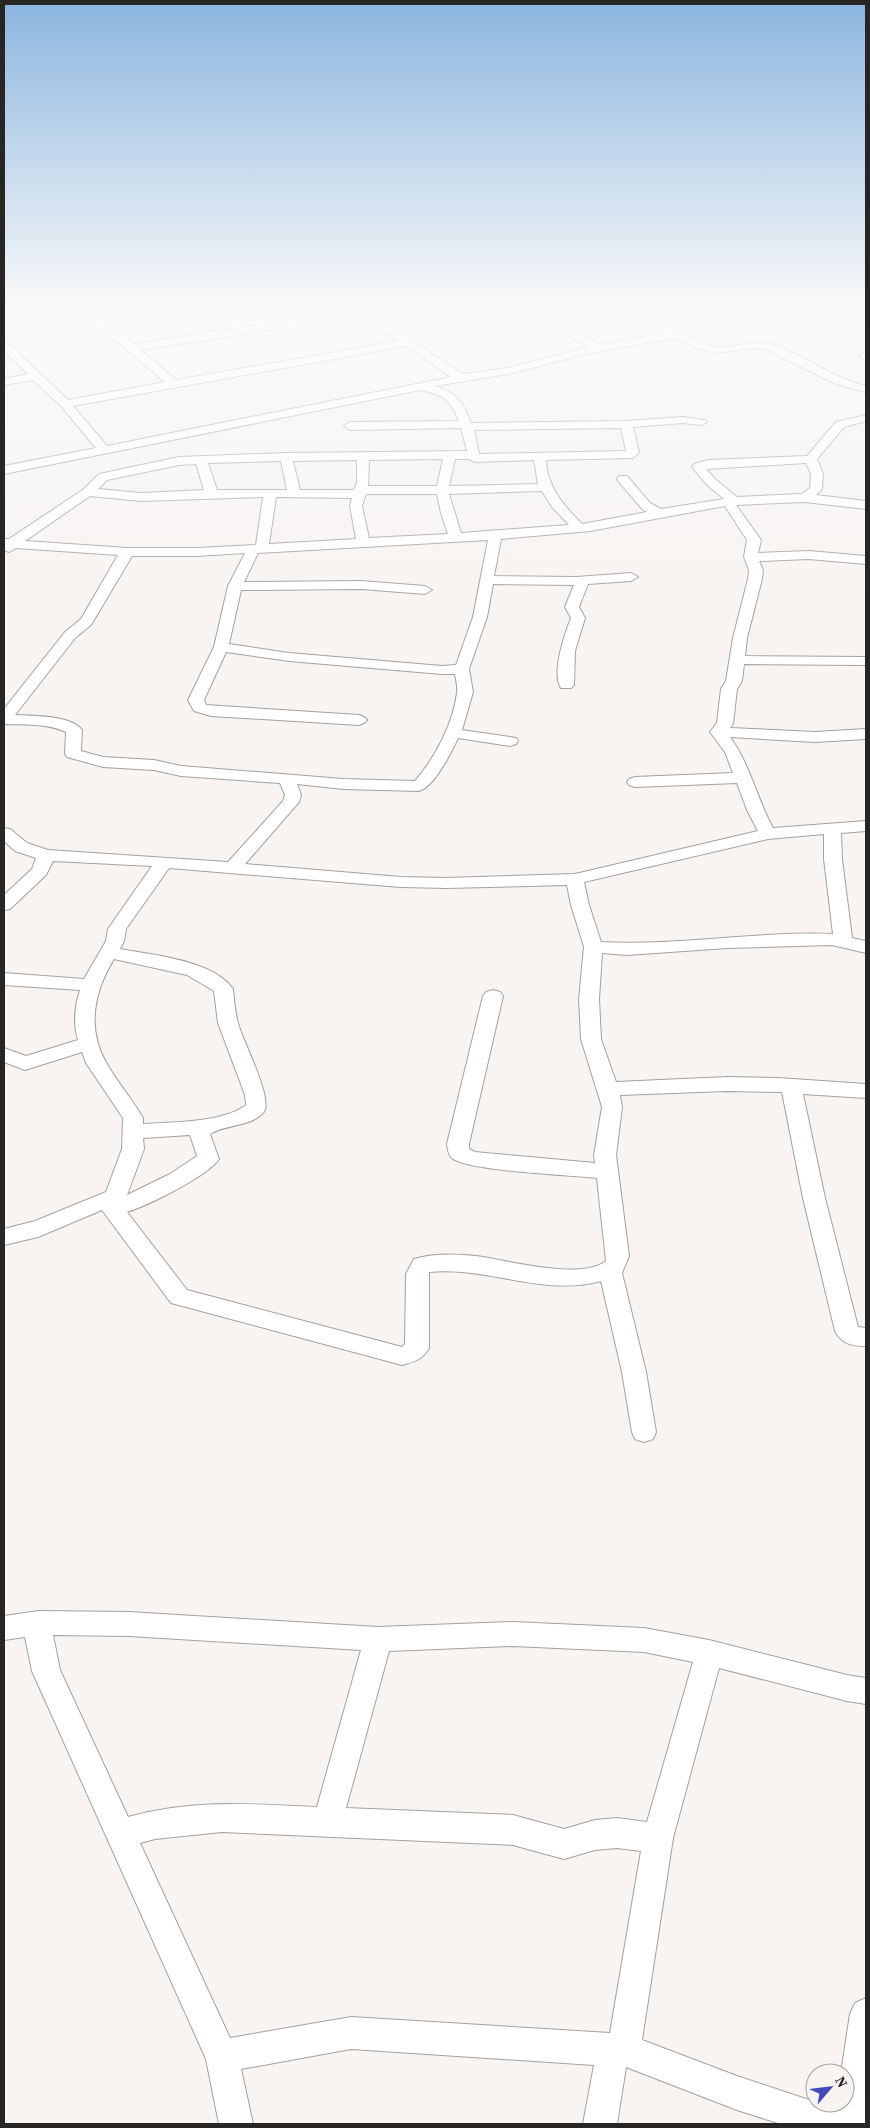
<svg xmlns="http://www.w3.org/2000/svg" width="870" height="2128" font-family="'Source Serif 4',serif">
  <style>
    .lines { fill: none; stroke-linecap: round; stroke-linejoin: round }
    .minor-casing { stroke: #a4a19f; stroke-width: 2 }
    .minor { fill: #fff; fill-rule: evenodd }
  </style>
  <rect width="100%" height="100%" fill="#f7f4f2"/>
  <g class="lines">
    <defs>
      <g id="minor">
        <path d="M93 311H103L101 317 104 320 134 344 275 322 342 313 354 314 385 323 463 374 508 368 588 347 527 311H539L600 345 664 333 626 311H638L709 346C730 351 750 338 771 344 804 354 831 378 866 386V392L836 384 765 349 755 348 714 353 692 346 673 338 586 354 508 374 435 386C456 392 464 404 471 423L626 421 683 417 705 420 707 422 701 425 683 423 633 427 639 452 633 458 546 460C547 487 564 506 582 524L647 512 642 509 619 482 617 479 619 476H627L650 503 661 509 724 499 707 485 692 467 694 464 708 460 807 456 836 422 866 415V421L844 427 817 459 823 474 822 489 816 495 866 501V509L805 502 736 505 761 540 758 553 809 551 866 556V564L809 559 759 561 763 570 762 579 747 638 745 656 866 657V665L744 664 742 681 737 689 733 724 730 728 815 732 866 729V739L815 742 730 737C750 764 757 799 773 828L866 821V831L841 833 842 859 852 938 866 941V953L832 945 727 948 627 955 602 953 599 999 601 1039 616 1082 727 1077 778 1078 866 1084V1098L803 1094 825 1198 858 1327 866 1328V1346C852 1346 842 1344 835 1331L803 1198 782 1092 727 1091 620 1095 622 1107 616 1155 629 1256 622 1273 646 1372 656 1432 653 1439 644 1442 635 1439 632 1432 622 1372 601 1281C544 1297 487 1266 429 1272V1348C423 1359 414 1362 402 1365L171 1303 102 1210 38 1237 4 1245V1229L35 1221 106 1192 122 1149 123 1118 86 1063 82 1052 25 1070 4 1062V1048L26 1056 78 1040C73 1024 75 1005 80 990L4 985V973L84 979 106 941 108 929 152 866 53 861 46 875 10 909 4 910V895L32 869 36 858 15 851 4 841V828L10 829 27 843 48 850 228 862 283 801 285 795 280 783 181 776 154 770 103 767 67 757 65 754 66 732C47 723 24 725 4 724V709L65 632 81 619 118 555 16 548 9 552 4 550V539H9L84 489 99 474 179 457 286 453 467 451 461 428 350 430 344 426 350 422 459 421C450 398 443 395 420 390L4 474V466L96 448 61 406 33 380 4 385V379L28 374 4 351V342L8 343 68 400 165 382 96 324 91 317ZM342 319C364 321 380 329 399 341L176 380 141 350ZM406 346 451 377 107 446 73 406ZM621 428 626 451 479 454 474 430ZM443 459 437 486H368L369 460ZM455 459H469L475 462 534 460 538 484 449 486ZM357 460V483L354 490H300L293 461ZM281 461 287 490H217L208 463ZM806 463 811 474 810 488 802 494 737 497 715 479 706 469ZM196 464 204 490 141 493 98 489 107 480 179 465ZM542 491 552 507 569 525 461 533 449 494ZM366 494H437L441 513 448 534 369 538 362 506ZM90 496 141 501 263 497 256 545 197 548H128L25 541ZM276 497 352 498 350 506 356 539 269 544ZM725 506 747 540 744 557 749 570 748 579 733 638 726 681 721 689 717 723 710 732 725 752 733 773 635 777 629 779 627 782 629 785 635 787 737 783 747 810 758 831 575 874 446 878 401 877 245 864 299 802 301 795 297 784 343 789 419 791C434 787 451 753 458 738L510 746 516 744 518 741 516 738 462 730 473 692 469 669 487 617 493 584 574 585 565 607 571 618C565 633 551 673 561 688H571L574 685 575 651 585 618 579 607 588 584 631 581 638 577 631 573 576 577 494 576 501 539 590 531ZM488 540 473 617 456 665 442 666 289 653 229 644 241 590 361 589 425 594 432 590 425 586 361 581 244 582 258 553ZM245 553 228 586 214 647 188 700 194 711 211 716 359 725 364 723 367 720 364 717 359 715 206 705 204 700 226 652 289 661 442 674H455C456 680 458 687 457 693 453 724 435 758 415 781L343 779 181 766 154 760 103 757 81 751 82 730C71 715 32 716 15 715L75 638 91 625 132 556H197ZM824 834V859L833 934C756 931 678 946 601 942L589 905 584 882 768 839ZM169 868 401 887 446 888 567 885 571 905 584 947 579 999 581 1039 602 1107 594 1155 595 1163 475 1152 469 1149V1144L503 996 500 992 493 990 486 992 483 996 447 1144C448 1149 448 1155 452 1158 466 1171 572 1175 597 1178L606 1261C580 1281 507 1260 476 1256 455 1254 434 1253 414 1259L406 1274 405 1344 402 1347 187 1290 127 1212C147 1206 208 1176 219 1159L210 1134C226 1124 250 1127 263 1113 275 1101 242 1040 238 1023 235 1012 234 1000 233 989 213 960 152 955 120 949L124 941 126 929ZM114 959 187 975 214 991 218 1023 245 1095 246 1105C222 1123 172 1122 143 1124V1118C132 1099 118 1083 107 1064 86 1029 94 991 114 959ZM190 1135 197 1156 170 1174 127 1195 144 1149 143 1138Z"/>
        <path d="M866 314V326L856 321Z"/>
        <path d="M866 351V360L859 356Z"/>
        <path d="M38 1611 129 1612 378 1627 513 1622 644 1628 709 1640 847 1675 866 1678V1704L847 1701 719 1668 673 1838 642 2040 737 2076 836 2109 837 2103H845V2073H841L850 2014 855 2003 866 1998V2124H781L737 2110 626 2067 617 2124H583L594 2065 351 2049 241 2069 253 2124H219L206 2059 32 1671 25 1637 4 1640V1616ZM53 1635 129 1636 361 1650 317 1807C252 1804 192 1799 128 1817L60 1670ZM513 1646 644 1652 693 1662 647 1822 617 1818 595 1820 564 1829 513 1815 346 1808 389 1651ZM222 1832 513 1845 564 1859 595 1850 617 1848 641 1851 610 2033 351 2017 230 2038 140 1843 155 1839Z"/>
      </g>
    </defs>
    <!-- minor casing -->
    <use href="#minor" class="minor-casing"/>
    <!-- minor -->
    <use href="#minor" class="minor"/>
  </g>
  <!-- sky -->
  <linearGradient id="sky" x2="0" y2="1"><stop stop-color="#8bb5df"/><stop offset="0.51" stop-color="#fbfaf9"/><stop offset="1" stop-color="#fbfaf9" stop-opacity="0"/></linearGradient>
  <rect width="870" height="609" fill="url(#sky)"/>
  <!-- border -->
  <rect width="870" height="2128" fill="none" stroke="#272625" stroke-width="10"/>
  <!-- north arrow -->
  <g transform="translate(830 2088) rotate(62)"><circle r="24" fill="#f7f4f2" stroke="#a4a2a0"/>
  <path d="M0-4L9 19L0 12L-9 19Z" fill="#4149bd"/>
  <text y="-8" font-size="14" font-weight="bold" text-anchor="middle" fill="#272625">N</text>
  </g>
</svg>
